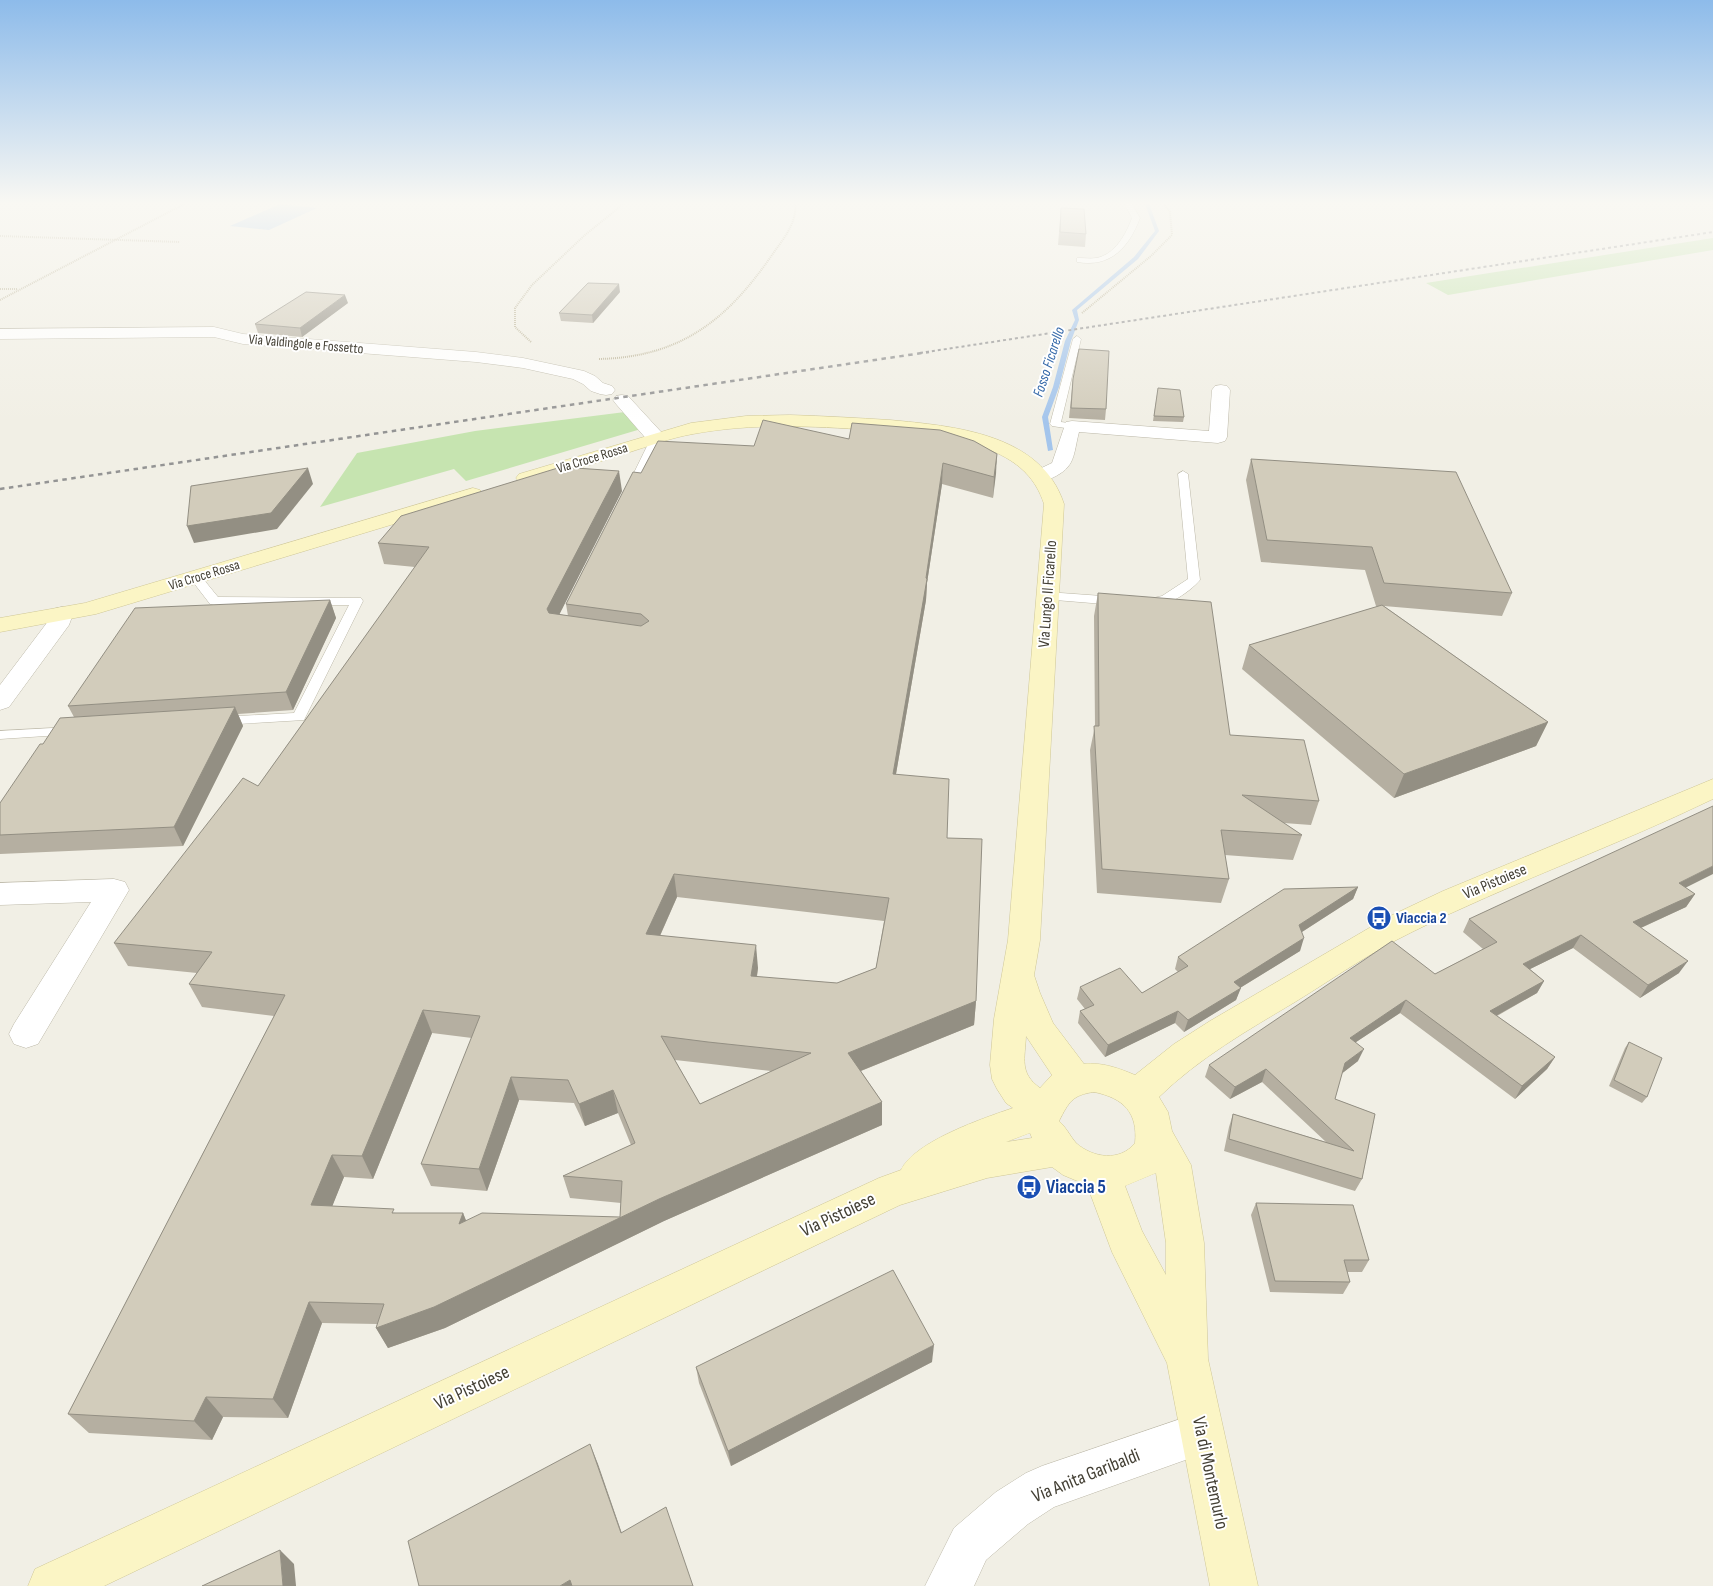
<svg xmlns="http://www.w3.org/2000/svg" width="1713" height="1586" font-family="'Sofia Sans Condensed',sans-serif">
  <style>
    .green { fill: #c6e4b0 }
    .water { fill: #a4c5ec }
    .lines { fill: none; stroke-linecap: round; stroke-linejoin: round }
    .stream { fill: #a4c5ec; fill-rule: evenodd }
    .lane-casing { stroke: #bcb8a8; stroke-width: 1 }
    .street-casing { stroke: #bcb8a8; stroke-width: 1 }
    .secondary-casing { stroke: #cfc797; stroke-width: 1 }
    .path { stroke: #bdb59a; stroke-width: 2; stroke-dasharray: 1 1; stroke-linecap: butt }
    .lane { fill: #fff; fill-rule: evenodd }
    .street { fill: #fff; fill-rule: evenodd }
    .secondary { fill: #fbf5c5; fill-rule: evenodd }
    .rail-far1 { stroke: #949494; stroke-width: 2; stroke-dasharray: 3 3; stroke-linecap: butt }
    .rail { stroke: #949494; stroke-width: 2.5; stroke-dasharray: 4.5 4.5; stroke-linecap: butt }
    .wall { fill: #b5afa1; fill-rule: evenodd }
    .shaded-wall { fill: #938f83 }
    .building { fill: #d2ccbb; stroke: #938f83; fill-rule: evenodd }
    .labels { text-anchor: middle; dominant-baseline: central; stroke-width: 4; stroke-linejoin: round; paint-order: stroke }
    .far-street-label { font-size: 14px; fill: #444035; stroke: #fff }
    .far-water-label { font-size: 15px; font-style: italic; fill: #3569a9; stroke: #fff }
    .street-label { font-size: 16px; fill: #444035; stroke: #fff }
    .transit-label { font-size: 16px; font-weight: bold; fill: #164399; stroke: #fff; text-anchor: start }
    .near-transit-label { font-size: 19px; font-weight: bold; fill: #164399; stroke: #fff; text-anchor: start }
    .near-street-label { font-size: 19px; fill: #444035; stroke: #fff }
  </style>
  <rect width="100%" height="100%" fill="#f1efe5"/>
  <!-- green -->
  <g class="green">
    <path d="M1713 238V250L1448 295 1426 283Z"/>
    <path d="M625 412 641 429 466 481 454 469 320 507 357 453 475 431Z"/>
  </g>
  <!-- water -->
  <path class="water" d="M280 204 317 208 269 230 230 226Z"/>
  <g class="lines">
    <!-- stream -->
    <path class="stream" d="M1144 201H1148L1159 231 1138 259 1077 310 1079 320 1071 341 1059 387 1048 417 1053 450 1048 451 1042 417 1053 387 1065 341 1075 320 1072 310 1134 257 1155 231Z"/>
    <defs>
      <g id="lane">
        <path d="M1123 201H1130L1140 218C1129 247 1111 268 1077 262V258H1080C1085 258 1091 259 1096 258 1115 255 1126 234 1132 218Z"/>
        <path d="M1077 336 1081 339 1061 422 1076 424 1077 426 1072 429 1052 426 1050 424 1073 339Z"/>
        <path d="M656 435 661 438 635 491 630 494 626 493 625 491 651 438Z"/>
        <path d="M1183 471 1188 474 1200 580C1189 593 1163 610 1145 606L1143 603 1145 600 1162 596 1188 579 1178 474Z"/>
        <path d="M196 574 200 575 218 597 361 598 363 601 304 720 221 725 216 724 214 721 216 718 221 717 294 713 349 605H214L210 604 190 578Z"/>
        <path d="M1047 592 1116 597 1122 601 1116 605 1043 599 1041 596Z"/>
        <path d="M71 727 76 728 78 731 76 734 0 739V731Z"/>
      </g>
      <g id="street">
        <path d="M214 327 243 334 476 352 523 358 584 371 595 376 603 383 612 386 615 390 612 394 606 395 600 394 591 391 583 384 573 379 523 368 476 362 243 344 214 337 0 339V329Z"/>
        <path d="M1221 385 1227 386 1230 390 1227 437 1225 441 1218 443 1079 432C1073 455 1076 467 1052 478 1045 481 1041 482 1033 480L1030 476 1033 472 1052 463 1066 422 1072 421 1209 431 1212 390 1215 386Z"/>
        <path d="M622 395 628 396 663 434 665 438 663 442 656 444 649 442 616 404 613 400 616 396Z"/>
        <path d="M62 607 70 609 73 614 69 625 9 707 0 710V685L46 624 54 609Z"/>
        <path d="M114 879 125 882 129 890 38 1044 26 1048 14 1044 9 1034 14 1024 91 902 0 905V883Z"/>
        <path d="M1201 1412 1216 1419 1223 1434 1216 1449 1054 1507 1028 1524 986 1560 974 1586H925L954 1528 996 1492 1026 1473 1042 1466Z"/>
      </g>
      <g id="secondary">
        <path d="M790 415C824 416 857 418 890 420 953 426 1041 433 1064 504L1040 940 1034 975 1040 993 1053 1023 1084 1064C1102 1062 1118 1068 1135 1075L1174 1044 1210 1021 1388 917 1443 891 1713 779V799C1614 847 1510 883 1412 932 1371 952 1334 978 1295 1002 1248 1030 1199 1058 1159 1097L1168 1112 1172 1131 1191 1165 1204 1243 1208 1359 1258 1586H1210L1167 1363 1112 1252 1087 1185 1063 1175 1052 1167 987 1178 900 1205 104 1586H28L35 1569 879 1178 901 1170C915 1141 984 1118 1013 1108L1006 1103 997 1089 992 1079 990 1065 994 1019 1008 940 1044 504C1036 479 1020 464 997 453 958 434 913 433 871 430 812 426 751 423 693 434 670 438 649 446 627 453 596 463 564 473 533 482L526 484 519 482 516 478 519 474 691 423 746 416ZM1026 1036 1052 1075 1040 1088C1019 1073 1025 1059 1026 1036ZM1094 1092C1124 1098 1138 1113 1135 1143 1120 1162 1093 1158 1076 1143 1070 1136 1066 1127 1059 1121 1069 1102 1072 1095 1094 1092ZM1030 1133 1032 1138 1006 1142ZM1156 1173 1166 1243V1275L1142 1231 1125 1186Z"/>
        <path d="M473 488 480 490 483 494 480 498 96 614 0 632V618L85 603Z"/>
      </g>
    </defs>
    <!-- lane casing -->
    <use href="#lane" class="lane-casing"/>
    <!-- street casing -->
    <use href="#street" class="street-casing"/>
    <!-- secondary casing -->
    <use href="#secondary" class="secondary-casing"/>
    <!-- path -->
    <g class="path">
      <path d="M0 236 180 242"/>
      <path d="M0 289H18"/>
      <path d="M0 300 190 201"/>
      <path d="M1082 313 1151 256 1172 235 1170 212 1162 201"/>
      <path d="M531 342 515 327V308L532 285 585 235 627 201"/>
      <path d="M599 359C681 357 727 320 772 255 783 239 798 223 795 201"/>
    </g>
    <!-- lane -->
    <use href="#lane" class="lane"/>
    <!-- street -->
    <use href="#street" class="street"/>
    <!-- secondary -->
    <use href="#secondary" class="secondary"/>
    <!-- rail-far1 -->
    <path class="rail-far1" d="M920 353 1713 232"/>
    <!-- rail -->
    <path class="rail" d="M0 489 929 352"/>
  </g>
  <!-- wall -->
  <g class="wall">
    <path d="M1061 208 1086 234 1085 247 1058 245Z"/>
    <path d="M620 292 593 323 561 321 559 313Z"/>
    <path d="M348 303 302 337 258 333 255 324Z"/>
    <path d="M1073 379 1106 409 1105 420 1069 418Z"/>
    <path d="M1158 388 1184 417 1183 422 1153 421Z"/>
    <path d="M849 439 997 454 993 498 942 484 927 583 926 600 896 774 947 838 976 1001 974 1025 861 1071 882 1102V1125L664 1221 445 1328 388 1348 376 1328 377 1324 322 1323 288 1418 223 1417 212 1440 89 1433 68 1414 274 1016 202 1007 189 984 197 973 128 966 114 943 258 786 415 567 384 564 378 543 622 491 559 614 568 616 566 604 641 473 754 446ZM677 897 884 921 876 968 837 983 757 977 758 968 660 936ZM432 1033 472 1038 421 1164 431 1186 487 1191 519 1100 574 1103 585 1126 618 1113 631 1145 563 1176 570 1198 621 1203 620 1217 466 1221 463 1213H396L332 1206 344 1177 373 1179ZM675 1060 711 1064 771 1071 700 1104Z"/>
    <path d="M1251 459 1512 593 1502 616 1384 606 1548 722 1536 746 1394 798 1242 669 1249 645 1379 606H1376L1365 570 1261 562 1246 480Z"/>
    <path d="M1098 593 1230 735 1319 801 1311 825 1284 823 1302 835 1293 860 1225 855 1229 879 1221 903 1097 893 1090 750 1095 726 1094 616Z"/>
    <path d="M330 600 336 618 293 710 238 714 243 726 183 846 0 854V803L43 744 74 717 68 706Z"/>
    <path d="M1358 887 1353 899 1302 932 1300 951 1240 988 1236 1000 1184 1032 1175 1023 1105 1057 1078 1023 1080 1011 1085 1009 1077 999 1080 987 1142 993 1178 972 1175 969 1178 957Z"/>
    <path d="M1686 888 1695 894 1686 907 1641 928 1679 973 1640 998 1573 948 1530 969 1544 981 1537 993 1497 1016 1555 1057 1547 1069 1515 1099 1400 1013 1356 1042 1358 1061 1342 1073 1335 1099 1375 1114 1362 1179 1355 1191 1224 1151 1229 1127 1233 1114 1326 1142 1262 1082 1230 1099 1205 1077 1209 1065 1435 974 1483 949 1463 932 1469 919Z"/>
    <path d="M1629 1042 1647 1097 1642 1103 1609 1086 1625 1048Z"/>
    <path d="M1256 1203 1369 1260 1362 1272H1347L1350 1282 1343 1294 1270 1292 1251 1215Z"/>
    <path d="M932 1362 731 1466 699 1383 696 1367Z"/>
  </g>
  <!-- shaded-wall -->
  <g class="shaded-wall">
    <path d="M619 284 620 292 593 323 592 315Z"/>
    <path d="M345 295 348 303 302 337 300 328Z"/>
    <path d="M997 454 996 474 993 498 994 477Z"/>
    <path d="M943 463 942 484 927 583 926 600 892 797 893 774 926 578Z"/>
    <path d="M308 468 313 484 277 529 194 543 187 526Z"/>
    <path d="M619 471 622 491 551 631 547 609Z"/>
    <path d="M330 600 336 618 293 710 286 692Z"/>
    <path d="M235 707 243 726 183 846 174 827Z"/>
    <path d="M1548 722 1536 746 1394 798 1404 774Z"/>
    <path d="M1713 866V874L1671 895 1679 883Z"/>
    <path d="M674 874 677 897 650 958 646 934Z"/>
    <path d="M1358 887 1353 899 1294 937 1299 925Z"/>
    <path d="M1695 894 1686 907 1625 935 1633 922Z"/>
    <path d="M1581 935 1573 948 1516 976 1523 964Z"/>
    <path d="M1304 938 1300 951 1230 994 1234 982Z"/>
    <path d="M756 945 758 968 753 999 751 976Z"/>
    <path d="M1688 961 1679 973 1640 998 1648 985Z"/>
    <path d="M1544 981 1537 993 1483 1023 1490 1011Z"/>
    <path d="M1241 988 1236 1000 1184 1032 1188 1020Z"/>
    <path d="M1406 1000 1400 1013 1344 1050 1350 1038Z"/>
    <path d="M976 1001 974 1025 848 1076V1053Z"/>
    <path d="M423 1010 432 1033 373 1179 362 1156Z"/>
    <path d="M1178 1011 1175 1023 1105 1057 1108 1045Z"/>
    <path d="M1364 1049 1358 1061 1340 1075 1345 1063Z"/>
    <path d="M1555 1057 1547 1069 1515 1099 1522 1086Z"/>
    <path d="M1266 1069 1262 1082 1230 1099 1235 1087Z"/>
    <path d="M511 1077 519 1100 487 1191 479 1169Z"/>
    <path d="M613 1090 618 1113 585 1126 579 1104Z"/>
    <path d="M882 1102V1125L664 1221 445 1328 388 1348 376 1328 434 1307 659 1199Z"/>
    <path d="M332 1155 344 1177 324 1227 311 1205Z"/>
    <path d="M463 1213 472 1235 459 1224Z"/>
    <path d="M309 1302 322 1323 288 1418 273 1399Z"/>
    <path d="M934 1345 932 1362 731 1466 728 1451Z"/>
    <path d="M206 1397 223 1417 212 1440 194 1421Z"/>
    <path d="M590 1444 598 1464 628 1551 621 1533Z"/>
    <path d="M280 1550 294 1564 296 1586H283Z"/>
    <path d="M570 1580 573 1586H560Z"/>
  </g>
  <!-- building -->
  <g class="building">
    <path d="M1061 208 1084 209 1086 234 1060 232Z"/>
    <path d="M588 283 619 284 592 315 559 313Z"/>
    <path d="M306 292 345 295 300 328 255 324Z"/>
    <path d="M1079 349 1109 351 1106 409 1071 408 1073 379Z"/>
    <path d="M1158 388 1180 390 1184 417 1154 416Z"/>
    <path d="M763 420 849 439 852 423 940 430 974 441 997 454 994 477 943 463 926 578 927 579 893 774 949 779 947 838 982 839 976 1001 848 1053 882 1102 659 1199 434 1307 376 1328 384 1304 309 1302 273 1399 206 1397 194 1421 68 1414 285 995 189 984 212 952 114 943 243 778 258 786 429 547 378 543 401 516 561 467 619 471 547 609 549 613 641 626 649 621 641 614 566 604 633 472 641 473 658 441 754 446ZM674 874 889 898 876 968 837 983 751 976 756 945 646 934ZM423 1010 480 1016 421 1164 479 1169 511 1077 568 1080 579 1104 613 1090 635 1143 563 1176 622 1181 620 1217 482 1213 459 1224 463 1213H392L394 1209 311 1205 332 1155 362 1156ZM661 1036 708 1042 811 1053 700 1104Z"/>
    <path d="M1251 459 1456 472 1512 593 1384 583 1372 547 1267 540Z"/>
    <path d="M308 468 271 513 187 526 191 486Z"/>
    <path d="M1098 593 1211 602 1230 735 1304 740 1319 801 1242 795 1302 835 1221 830 1229 879 1102 869 1094 726H1099Z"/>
    <path d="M330 600 286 692 68 706 135 608Z"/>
    <path d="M1382 605 1548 722 1404 774 1249 645Z"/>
    <path d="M235 707 174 827 0 835V803L40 744H43L60 718Z"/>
    <path d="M1713 806V866L1679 883 1695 894 1633 922 1688 961 1648 985 1581 935 1523 964 1544 981 1490 1011 1555 1057 1522 1086 1406 1000 1350 1038 1364 1049 1345 1063 1335 1099 1375 1114 1362 1179 1229 1139 1233 1114 1354 1151 1266 1069 1235 1087 1209 1065 1392 941 1435 974 1497 942 1469 919Z"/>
    <path d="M1358 887 1299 925 1304 938 1234 982 1241 988 1188 1020 1178 1011 1108 1045 1080 1011 1094 1005 1080 987 1120 968 1142 993 1188 966 1178 957 1284 889Z"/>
    <path d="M1629 1042 1662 1058 1647 1097 1614 1080Z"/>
    <path d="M1256 1203 1353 1205 1369 1260H1344L1350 1282 1275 1281Z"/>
    <path d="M893 1270 934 1345 728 1451 696 1367Z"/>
    <path d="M590 1444 621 1533 666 1507 693 1586H572L570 1580 560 1586H419L408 1541Z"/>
    <path d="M280 1550 283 1586H202Z"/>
  </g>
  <!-- sky -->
  <linearGradient id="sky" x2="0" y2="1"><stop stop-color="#8dbbea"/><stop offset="0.48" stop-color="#f9f8f3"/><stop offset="1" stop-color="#f9f8f3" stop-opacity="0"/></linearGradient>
  <rect width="1713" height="423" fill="url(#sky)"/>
  <!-- icons -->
  <defs>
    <symbol id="bus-disc" viewBox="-11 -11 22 22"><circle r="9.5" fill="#1a4fb4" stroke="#fff"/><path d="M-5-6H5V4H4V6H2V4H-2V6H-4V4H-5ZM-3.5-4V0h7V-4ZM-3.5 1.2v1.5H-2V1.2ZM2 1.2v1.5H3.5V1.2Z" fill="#fff"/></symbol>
  </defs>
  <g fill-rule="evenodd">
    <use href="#bus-disc" x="1365" y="904" width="28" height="28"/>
    <use href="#bus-disc" x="1015" y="1173" width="28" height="28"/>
  </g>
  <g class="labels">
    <!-- far-street labels -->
    <g class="far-street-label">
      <text transform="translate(306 344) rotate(5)">Via Valdingole e Fossetto</text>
      <text transform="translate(592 458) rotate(-17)">Via Croce Rossa</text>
      <text transform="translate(204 575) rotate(-17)">Via Croce Rossa</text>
    </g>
    <!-- far-water labels -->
    <g class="far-water-label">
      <text transform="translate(1049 362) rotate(-72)">Fosso Ficarello</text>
    </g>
    <!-- street labels -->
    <g class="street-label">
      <text transform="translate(1048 594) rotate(-86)">Via Lungo Il Ficarello</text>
      <text transform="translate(1495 882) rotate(-23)">Via Pistoiese</text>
    </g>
    <!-- transit labels -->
    <g class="transit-label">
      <text x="1396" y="918">Viaccia 2</text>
    </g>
    <!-- near-transit labels -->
    <g class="near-transit-label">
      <text x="1046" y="1187">Viaccia 5</text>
    </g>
    <!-- near-street labels -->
    <g class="near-street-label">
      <text transform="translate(838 1215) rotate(-25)">Via Pistoiese</text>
      <text transform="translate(472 1388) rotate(-25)">Via Pistoiese</text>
      <text transform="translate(1210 1473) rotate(78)">Via di Montemurlo</text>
      <text transform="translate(1086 1476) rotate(-22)">Via Anita Garibaldi</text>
    </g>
  </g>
</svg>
